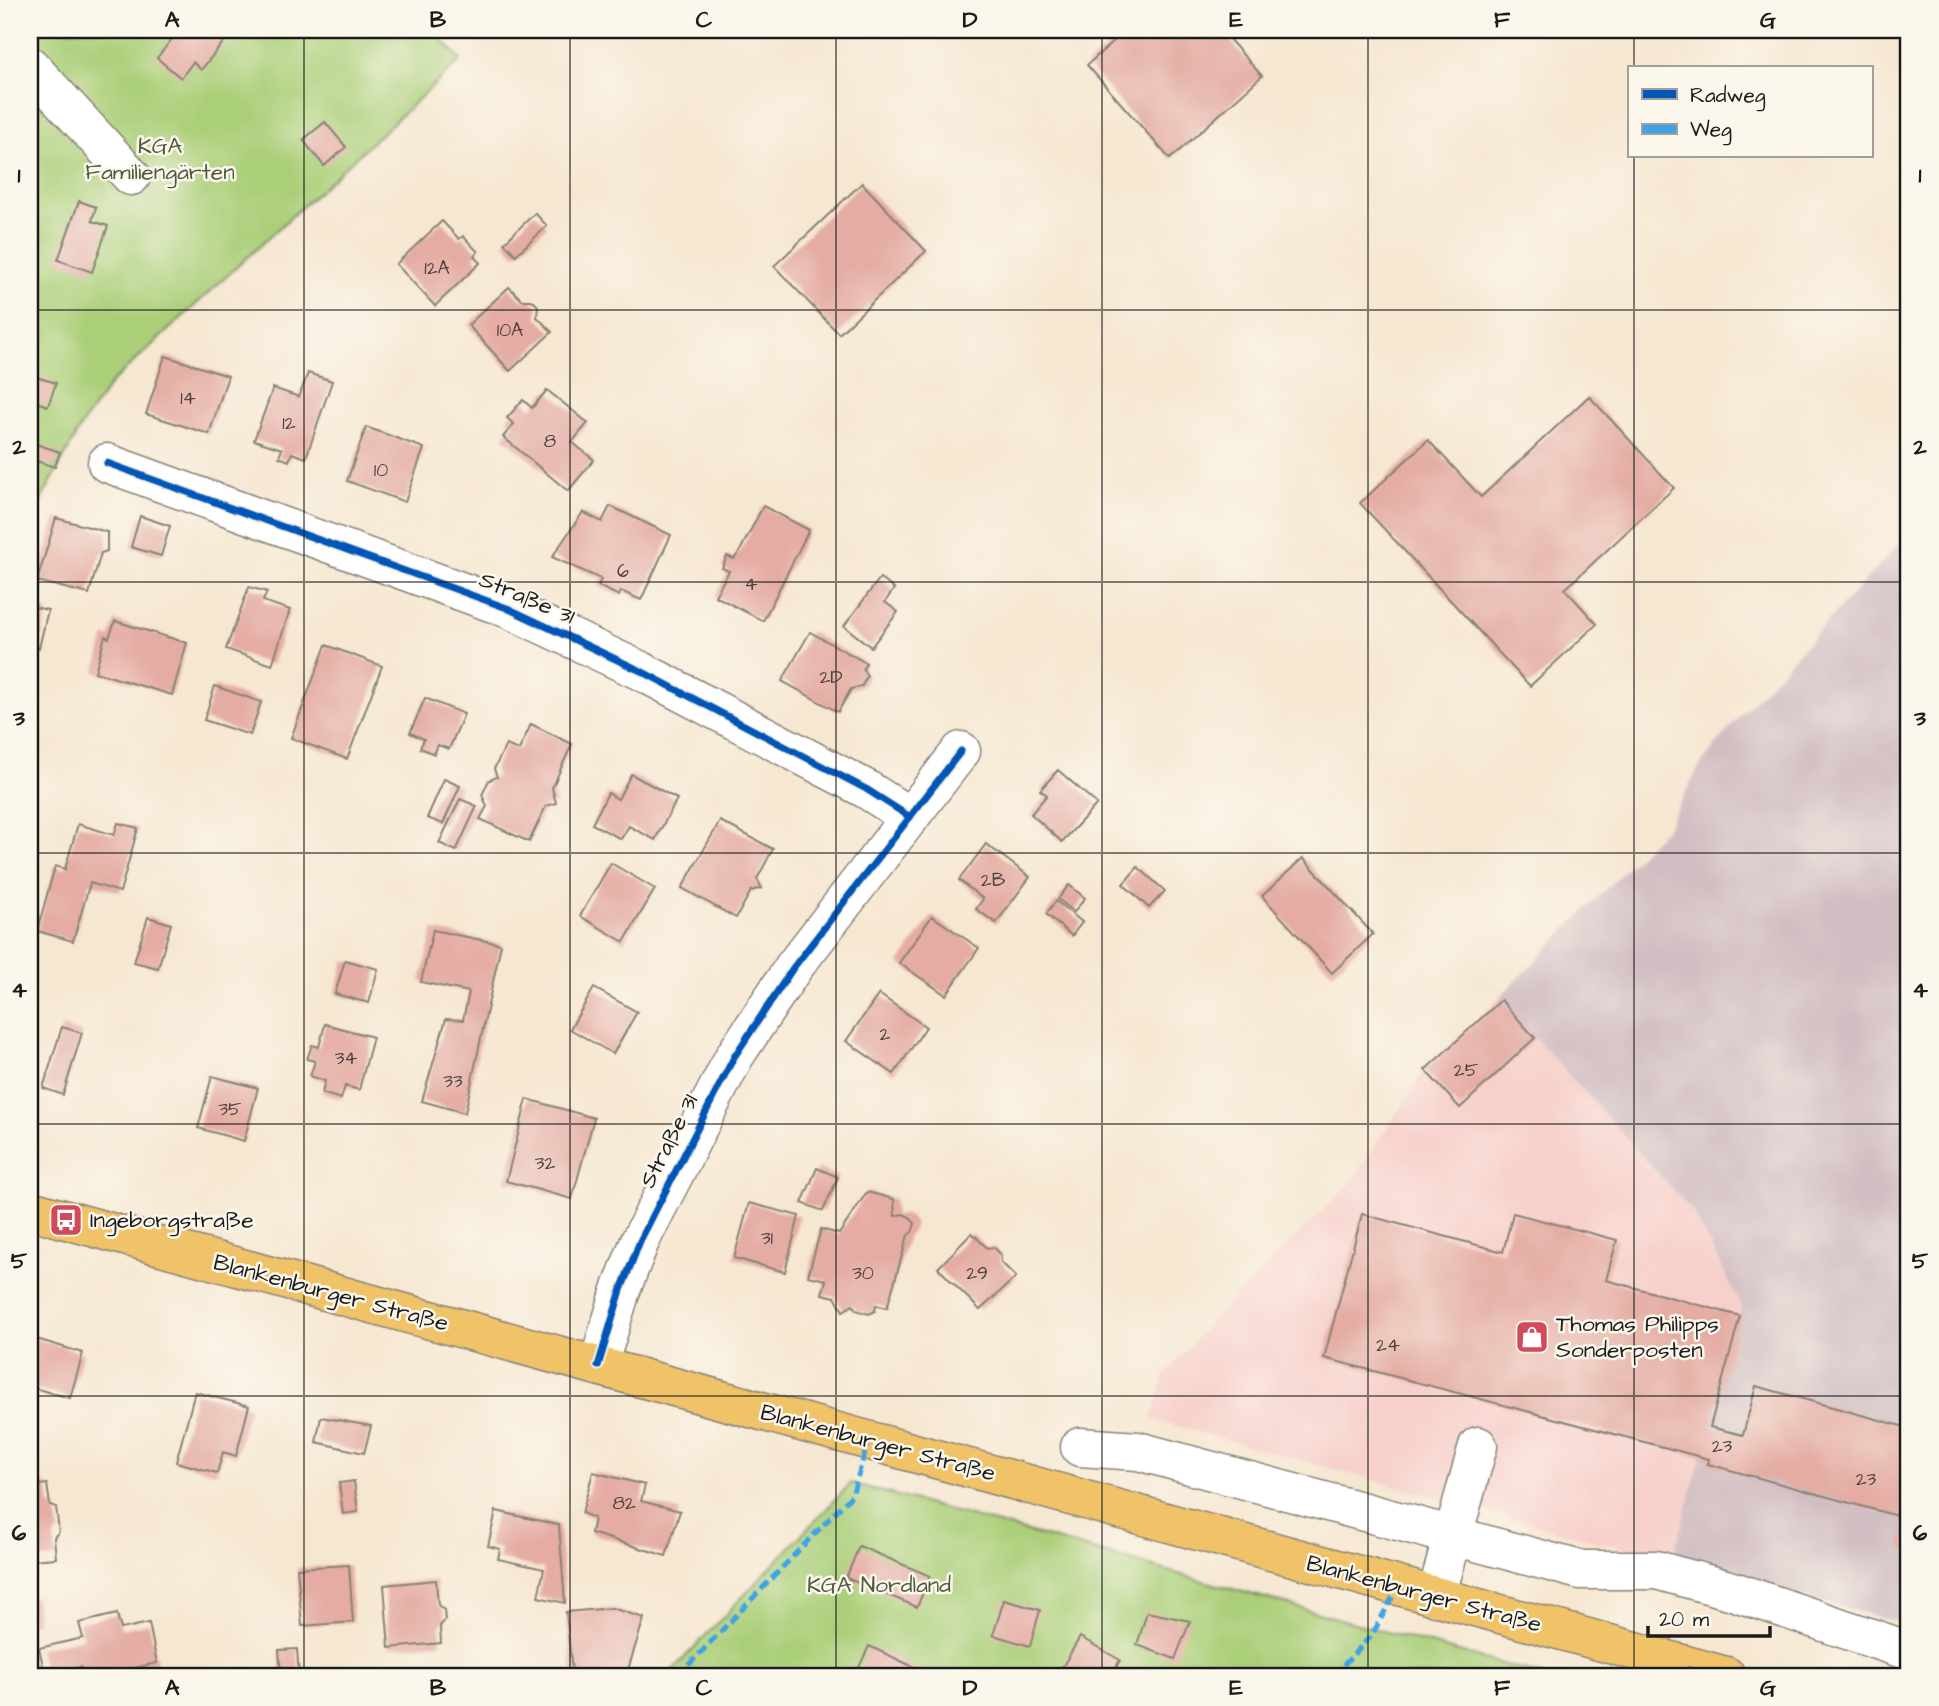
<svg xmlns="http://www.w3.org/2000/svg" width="1939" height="1706" font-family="'Architects Daughter',sans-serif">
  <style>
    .built { fill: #f7d0cb }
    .industrial { fill: #d2bec2 }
    .green { fill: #abcf79; stroke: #64764a; stroke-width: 2 }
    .building { fill: #e4aca3 }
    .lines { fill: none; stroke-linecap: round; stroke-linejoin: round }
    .minor-casing { stroke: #898276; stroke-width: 41 }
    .major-casing { stroke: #898276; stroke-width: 41 }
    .minor { stroke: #fff; stroke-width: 38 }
    .major { stroke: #f1c369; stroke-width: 38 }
    .quiet { stroke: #3da2ea; stroke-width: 5; stroke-dasharray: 10 5; stroke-linecap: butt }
    .cycleway-casing { stroke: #fbf7ec; stroke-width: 11 }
    .cycleway { stroke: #0057b8; stroke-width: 7 }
    .grid { fill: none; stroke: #1c1c1c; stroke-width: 2; stroke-opacity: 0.55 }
    .labels { text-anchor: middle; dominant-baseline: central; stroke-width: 5; stroke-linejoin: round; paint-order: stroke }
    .number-label { font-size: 19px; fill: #4e403e }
    .park-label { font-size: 23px; fill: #4e5b3d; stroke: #fbf7ec }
    .street-label { font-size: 23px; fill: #1c1c1c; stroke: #fbf7ec }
    .poi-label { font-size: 23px; fill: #1c1c1c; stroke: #fbf7ec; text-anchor: start }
    .neatline { fill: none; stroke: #1c1c1c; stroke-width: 2.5 }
    .grid-label { font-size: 23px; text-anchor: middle; font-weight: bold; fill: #1c1c1c }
  </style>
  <rect width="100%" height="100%" fill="#fbf7ec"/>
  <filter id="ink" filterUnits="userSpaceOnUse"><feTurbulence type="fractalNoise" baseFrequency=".0143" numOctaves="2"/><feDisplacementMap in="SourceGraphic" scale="14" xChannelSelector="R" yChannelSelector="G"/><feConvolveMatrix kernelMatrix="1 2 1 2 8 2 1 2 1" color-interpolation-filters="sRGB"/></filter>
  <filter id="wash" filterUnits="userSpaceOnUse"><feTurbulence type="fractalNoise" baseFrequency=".00686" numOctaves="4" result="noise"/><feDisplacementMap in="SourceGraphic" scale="28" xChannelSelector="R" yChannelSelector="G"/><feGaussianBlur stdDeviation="1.57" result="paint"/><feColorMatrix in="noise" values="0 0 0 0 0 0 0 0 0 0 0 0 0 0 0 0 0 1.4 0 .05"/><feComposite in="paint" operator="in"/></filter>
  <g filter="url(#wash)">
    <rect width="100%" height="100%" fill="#f6e7d1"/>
    <!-- built -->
    <path class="built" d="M1499 998 1693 1212 1742 1307 1672 1562 1151 1419 1165 1375 1207 1325 1350 1184 1425 1070Z"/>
    <!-- industrial -->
    <path class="industrial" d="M1909 533V1625L1672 1562 1742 1307 1693 1212 1499 998 1667 827 1701 764 1739 717Z"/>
    <!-- green -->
    <g class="green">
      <path d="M30 30H433L461 60 112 382 82 424 30 521Z"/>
      <path d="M851 1483 1545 1676H667Z"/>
    </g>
    <g id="blocks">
      <!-- building -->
      <g class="building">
        <path d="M179 30H214L226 39 201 70 193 62 181 78 157 58Z"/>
        <path d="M1126 30H1221L1262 76 1170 159 1087 65Z"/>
        <path d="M325 122 346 147 324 166 303 140Z"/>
        <path d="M862 183 926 251 839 334 774 266Z"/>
        <path d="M79 201 96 207 92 221 108 226 92 272 58 260Z"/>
        <path d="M535 213 547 226 516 255 504 243Z"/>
        <path d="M442 221 459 239 463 236 478 252 474 256 480 263 435 306 396 264Z"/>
        <path d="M509 287 522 300H532L538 306 537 317 552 332 510 371 468 325Z"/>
        <path d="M165 356 228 376 209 434 146 414Z"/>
        <path d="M308 373 332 381 306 458 292 453 289 461 279 457 282 449 254 440 273 388 299 397Z"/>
        <path d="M30 375 56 383 48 406 30 400Z"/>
        <path d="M547 390 588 423 572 442 594 460 568 491 503 437 514 424 507 418 523 400 532 408Z"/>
        <path d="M1589 396 1674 488 1565 589 1597 624 1530 686 1360 503 1428 440 1481 497Z"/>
        <path d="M366 427 424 448 405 502 347 481Z"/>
        <path d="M30 442 60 452 55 467 30 459Z"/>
        <path d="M610 506 671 535 641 600 621 591 619 596 598 586 601 579 552 557 583 512 602 522Z"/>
        <path d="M763 506 809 530 763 621 715 596 729 571 722 568 727 556 734 559 740 551Z"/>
        <path d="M140 516 170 526 161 556 131 547Z"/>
        <path d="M56 518 107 532V551L101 553 89 594 37 581Z"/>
        <path d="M880 578 894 589 885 602 898 612 871 647 844 626Z"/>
        <path d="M249 587 267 592 263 601 290 610 272 665 226 649Z"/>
        <path d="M30 606 48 610 39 648 30 646Z"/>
        <path d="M115 621 187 643 172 695 95 672 105 636 109 638Z"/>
        <path d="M810 632 866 663 863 669 867 676 862 686 851 689 838 712 782 681Z"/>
        <path d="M326 645 382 666 347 759 291 738Z"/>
        <path d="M215 686 261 702 250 735 204 720Z"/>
        <path d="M425 698 464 714 449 749 438 745 434 754 420 748 424 739 410 733Z"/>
        <path d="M531 724 572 744 552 788 556 803 546 806 529 842 480 819 487 806 482 795 489 780 497 777 494 769 506 745 519 750Z"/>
        <path d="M1058 770 1097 804 1062 842 1031 814 1047 795 1040 790Z"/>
        <path d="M631 774 677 799 655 840 629 826 621 839 592 824 608 793 618 799Z"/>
        <path d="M444 779 460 786 443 824 427 818Z"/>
        <path d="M460 799 477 806 456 851 439 843Z"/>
        <path d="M720 821 773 849 757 879 762 888 751 891 736 918 682 888Z"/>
        <path d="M118 823 138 828 120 892 90 883 73 941 37 931 55 866 65 869 78 824 114 835Z"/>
        <path d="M986 844 1030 877 996 923 976 909 983 899 959 880Z"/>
        <path d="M1303 858 1373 934 1332 973 1262 896Z"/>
        <path d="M611 863 655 889 624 942 580 916Z"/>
        <path d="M1138 867 1165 891 1149 908 1123 884Z"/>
        <path d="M1069 885 1085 898 1074 912 1058 899Z"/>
        <path d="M1056 901 1082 922 1072 936 1046 914Z"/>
        <path d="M932 916 979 948 946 995 899 963Z"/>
        <path d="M148 917 171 924 158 968 134 962Z"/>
        <path d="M433 930 501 944 465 1113 422 1101 446 1019 463 1020 469 992 421 982Z"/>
        <path d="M345 960 378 969 369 1003 335 994Z"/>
        <path d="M594 988 637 1012 613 1054 570 1029Z"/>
        <path d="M879 994 926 1027 894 1074 846 1041Z"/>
        <path d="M1501 1000 1535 1038 1460 1108 1425 1070Z"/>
        <path d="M325 1024 373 1037 359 1090 345 1086 341 1099 322 1093 325 1081 310 1076 315 1061 307 1059 312 1045 319 1047Z"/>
        <path d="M62 1027 82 1033 63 1095 43 1088Z"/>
        <path d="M212 1076 258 1088 244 1141 198 1128Z"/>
        <path d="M527 1099 594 1118 572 1199 506 1181Z"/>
        <path d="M817 1168 838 1177 823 1211 802 1203Z"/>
        <path d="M867 1192 894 1199 895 1216 903 1214 910 1217 915 1224 912 1232 908 1235 887 1308 876 1305 875 1311 869 1314 856 1310 853 1305 843 1311 835 1297 822 1294 826 1280 808 1276 821 1229 839 1234Z"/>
        <path d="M749 1203 799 1216 785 1272 734 1258Z"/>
        <path d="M1513 1213 1617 1240 1606 1280 1740 1316 1710 1427 1743 1435 1756 1386 1909 1428V1551L1900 1548 1908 1519 1708 1464 1709 1459 1324 1358 1362 1214 1503 1252Z"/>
        <path d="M972 1233 987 1248 994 1247 1001 1255V1262L1016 1277 980 1310 938 1268Z"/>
        <path d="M30 1337 83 1353 70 1398 30 1387Z"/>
        <path d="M195 1392 249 1406 236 1456 223 1452 217 1473 176 1462Z"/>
        <path d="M321 1417 371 1426 364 1453 316 1442Z"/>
        <path d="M593 1472 645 1485 641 1501 680 1511 666 1556 591 1533 594 1518 582 1513Z"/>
        <path d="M354 1481 358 1512 343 1514 339 1483Z"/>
        <path d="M47 1484 50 1505 56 1507 59 1532 54 1537 56 1558 30 1560V1486Z"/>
        <path d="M496 1511 559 1525 565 1603 538 1597 544 1569 498 1559 500 1549 488 1546Z"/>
        <path d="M859 1546 930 1576 917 1607 846 1578Z"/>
        <path d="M349 1565 353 1622 302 1626 297 1568Z"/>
        <path d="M436 1580 438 1605 444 1610 445 1620 440 1626 441 1643 389 1648 384 1585Z"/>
        <path d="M30 1597H35L37 1623 30 1624Z"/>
        <path d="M1004 1600 1040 1610 1030 1646 993 1635Z"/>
        <path d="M612 1608 644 1618 626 1676H583L572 1672 566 1612Z"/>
        <path d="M1147 1612 1190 1621 1175 1659 1137 1645Z"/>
        <path d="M117 1614 121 1629 149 1623 157 1663 97 1676H82L81 1667 45 1675 39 1648 83 1638 79 1623Z"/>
        <path d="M1080 1637 1120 1660 1111 1676H1057Z"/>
        <path d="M869 1646 918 1669 915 1676H855Z"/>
        <path d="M297 1649 299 1676H281L279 1650Z"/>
        <path d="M252 1668 253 1676H196L195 1674Z"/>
        <path d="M373 1669 374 1676H345V1672Z"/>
      </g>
    </g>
  </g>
  <g filter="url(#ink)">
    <use href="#blocks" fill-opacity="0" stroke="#898276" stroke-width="2"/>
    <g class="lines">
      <defs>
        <g id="minor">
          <path d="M30 66 131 176"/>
          <path d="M107 463 507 608 641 671 866 789 910 817"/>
          <path d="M598 1366 621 1290 640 1241 734 1057 793 968 961 751"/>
          <path d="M1080 1447 1138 1451 1580 1570H1656L1733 1591 1909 1651"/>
          <path d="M1436 1597 1478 1446"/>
        </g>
        <path id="major" d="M30 1210 1726 1676"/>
      </defs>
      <!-- minor casing -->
      <use href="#minor" class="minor-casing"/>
      <!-- major casing -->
      <use href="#major" class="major-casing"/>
      <!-- minor -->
      <use href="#minor" class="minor"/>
      <!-- major -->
      <use href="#major" class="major"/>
      <!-- quiet -->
      <g class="quiet">
        <path d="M678 1676 852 1495 869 1440"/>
        <path d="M1333 1676 1372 1635 1398 1587"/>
        <path d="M1687 1676 1690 1666"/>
      </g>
      <defs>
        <g id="cycleway">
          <path d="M107 463 507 608 641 671 866 789 910 817"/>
          <path d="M598 1366 621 1290 640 1241 734 1057 793 968 961 751"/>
        </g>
      </defs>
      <!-- cycleway casing -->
      <use href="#cycleway" class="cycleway-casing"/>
      <!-- cycleway -->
      <use href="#cycleway" class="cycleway"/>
    </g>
  </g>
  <!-- grid -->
  <path class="grid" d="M304 30V1676M570 30V1676M836 30V1676M1102 30V1676M1368 30V1676M1634 30V68M1634 156V1676M30 310H1909M30 582H1909M30 853H1909M30 1124H1909M30 1396H1909"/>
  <!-- icons -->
  <defs>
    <symbol id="bus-square" viewBox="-11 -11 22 22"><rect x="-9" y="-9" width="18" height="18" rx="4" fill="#d1495b" stroke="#fbf7ec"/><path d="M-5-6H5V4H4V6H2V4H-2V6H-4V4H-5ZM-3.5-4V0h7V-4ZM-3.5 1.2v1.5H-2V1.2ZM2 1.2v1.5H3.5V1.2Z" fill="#fff"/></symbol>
    <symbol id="shop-square" viewBox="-11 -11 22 22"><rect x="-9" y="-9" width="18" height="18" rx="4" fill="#d1495b" stroke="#fbf7ec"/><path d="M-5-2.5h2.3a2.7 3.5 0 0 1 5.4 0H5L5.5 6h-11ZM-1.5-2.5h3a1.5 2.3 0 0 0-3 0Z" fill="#fff"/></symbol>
  </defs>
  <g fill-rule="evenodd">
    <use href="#bus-square" x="47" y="1201" width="38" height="38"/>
    <use href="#shop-square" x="1513" y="1318" width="38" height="38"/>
  </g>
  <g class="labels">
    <!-- number labels -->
    <g class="number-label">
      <text x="437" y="268">12A</text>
      <text x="510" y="330">10A</text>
      <text x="188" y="398">14</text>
      <text x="289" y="423">12</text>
      <text x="550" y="441">8</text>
      <text x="381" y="470">10</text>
      <text x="623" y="571">6</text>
      <text x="751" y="584">4</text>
      <text x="831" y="677">2D</text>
      <text x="993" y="880">2B</text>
      <text x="885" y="1034">2</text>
      <text x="346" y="1058">34</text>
      <text x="1466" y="1070">25</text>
      <text x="453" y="1081">33</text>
      <text x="230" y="1109">35</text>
      <text x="545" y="1163">32</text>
      <text x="767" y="1238">31</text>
      <text x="863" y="1273">30</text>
      <text x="977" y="1273">29</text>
      <text x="1388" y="1345">24</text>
      <text x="1722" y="1446">23</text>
      <text x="1866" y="1479">23</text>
      <text x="624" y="1503">82</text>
    </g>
    <!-- park labels -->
    <g class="park-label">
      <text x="160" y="146">KGA<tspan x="160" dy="26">Familiengärten</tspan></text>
      <text x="879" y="1585">KGA Nordland</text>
    </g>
    <!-- street labels -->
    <g class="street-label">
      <text transform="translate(527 598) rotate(23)">Straße 31</text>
      <text transform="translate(669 1141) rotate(-63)">Straße 31</text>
      <text transform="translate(331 1293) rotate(15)">Blankenburger Straße</text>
      <text transform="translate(878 1443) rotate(15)">Blankenburger Straße</text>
      <text transform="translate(1424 1594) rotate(15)">Blankenburger Straße</text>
    </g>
    <!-- poi labels -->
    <g class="poi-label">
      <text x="90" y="1220">Ingeborgstraße</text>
      <text x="1556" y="1324">Thomas Philipps<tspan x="1556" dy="26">Sonderposten</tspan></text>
    </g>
  </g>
  <!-- margin -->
  <rect width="1939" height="1706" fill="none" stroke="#fbf7ec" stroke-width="77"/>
  <!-- legend -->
  <rect x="1628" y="66" width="245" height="91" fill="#fbf7ec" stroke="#a29f99" stroke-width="2"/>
  <rect x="1642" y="89" width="35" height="10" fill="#0057b8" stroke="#a29f99" stroke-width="2"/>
  <text x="1690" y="102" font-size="21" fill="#1c1c1c">Radweg</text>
  <rect x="1642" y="124" width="35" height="10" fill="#3da2ea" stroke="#a29f99" stroke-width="2"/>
  <text x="1690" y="136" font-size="21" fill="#1c1c1c">Weg</text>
  <!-- scale -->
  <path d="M1648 1626v10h122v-10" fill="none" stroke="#1c1c1c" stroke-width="3.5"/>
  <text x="1659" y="1626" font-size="21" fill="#1c1c1c" stroke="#fbf7ec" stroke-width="5" paint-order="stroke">20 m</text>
  <rect x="38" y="38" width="1862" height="1630" class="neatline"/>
  <g class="grid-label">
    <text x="172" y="27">A</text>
    <text x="438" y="27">B</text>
    <text x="704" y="27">C</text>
    <text x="970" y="27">D</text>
    <text x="1236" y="27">E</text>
    <text x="1502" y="27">F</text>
    <text x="1768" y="27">G</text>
    <text x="19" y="182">1</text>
    <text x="1920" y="182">1</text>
    <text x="19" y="454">2</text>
    <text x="1920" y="454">2</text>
    <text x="19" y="725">3</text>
    <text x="1920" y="725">3</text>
    <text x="19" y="997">4</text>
    <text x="1920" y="997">4</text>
    <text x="19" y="1268">5</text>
    <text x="1920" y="1268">5</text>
    <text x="19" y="1540">6</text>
    <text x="1920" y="1540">6</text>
    <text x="172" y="1695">A</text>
    <text x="438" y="1695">B</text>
    <text x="704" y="1695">C</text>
    <text x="970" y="1695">D</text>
    <text x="1236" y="1695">E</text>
    <text x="1502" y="1695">F</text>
    <text x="1768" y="1695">G</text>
  </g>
</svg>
